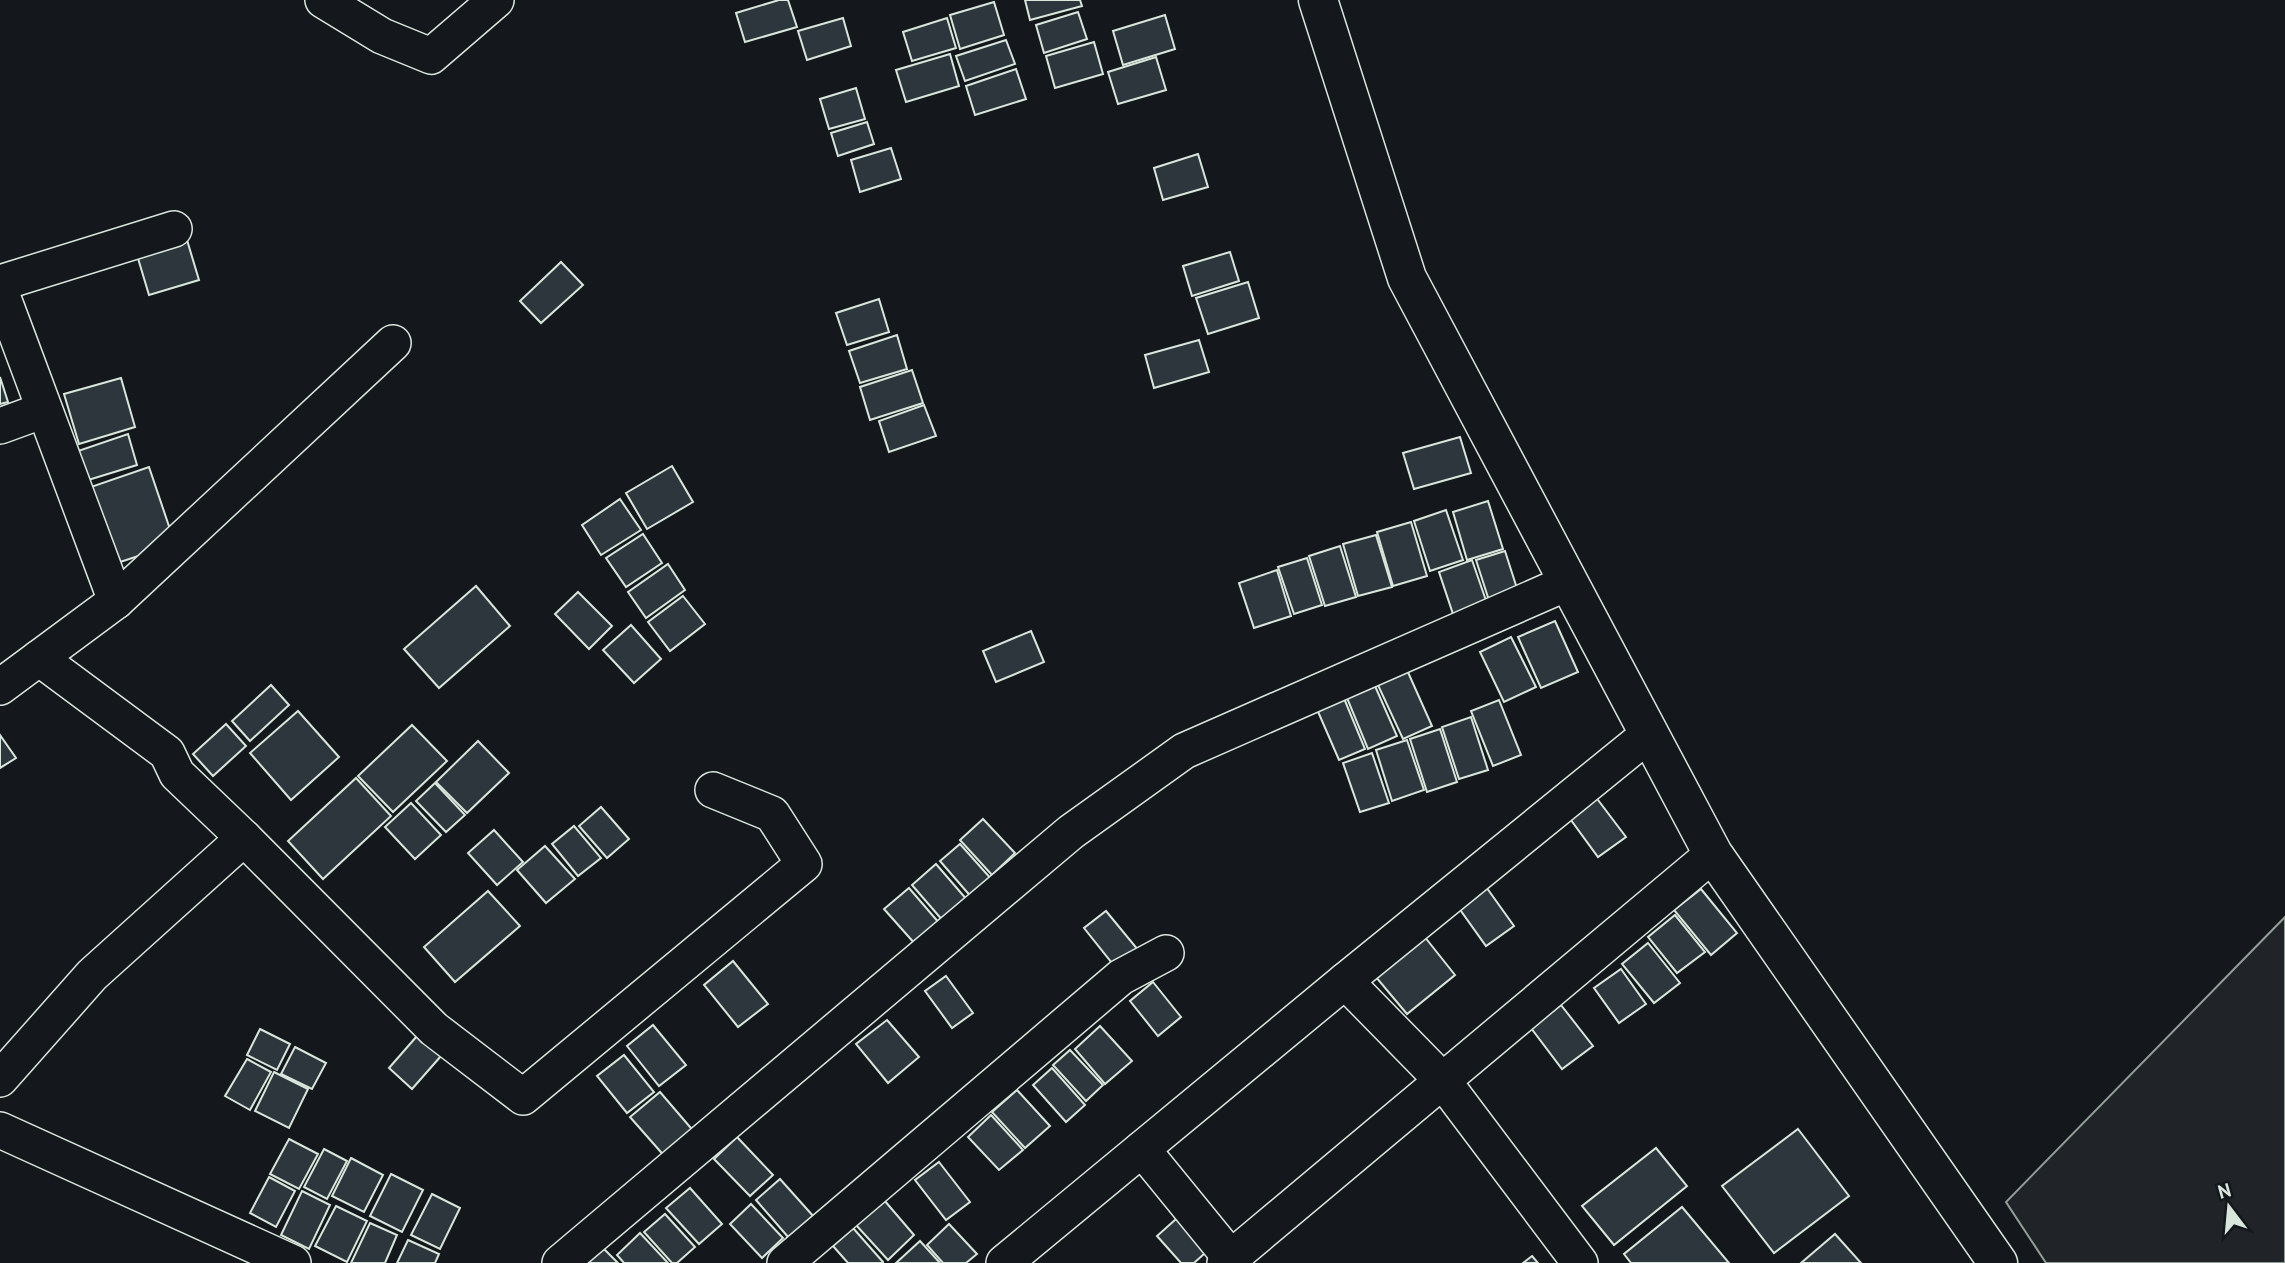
<svg xmlns="http://www.w3.org/2000/svg" width="2285" height="1263" font-family="'PT Sans',sans-serif">
  <style>
    .green { fill: #202428; stroke: #939e99; stroke-width: 2 }
    .building { fill: #2c363c; stroke: #d8e6dc; stroke-width: 2 }
    .lines { fill: none; stroke-linecap: round; stroke-linejoin: round }
    .minor-casing { stroke: #d8e6dc; stroke-width: 38 }
    .tertiary-casing { stroke: #d8e6dc; stroke-width: 41 }
    .minor { stroke: #14181c; stroke-width: 35 }
    .tertiary { stroke: #14181c; stroke-width: 38 }
  </style>
  <rect width="100%" height="100%" fill="#14181c"/>
  <!-- green -->
  <path class="green" d="M2285 917V1263H2046L2006 1202Z"/>
  <!-- building -->
  <g class="building">
    <path d="M779 0H788L797 27 745 42 736 13Z"/>
    <path d="M1025 0H1080L1082 6 1030 20Z"/>
    <path d="M994 2 1004 35 960 49 950 15Z"/>
    <path d="M1078 12 1087 39 1044 53 1036 25Z"/>
    <path d="M1165 15 1175 49 1123 65 1113 31Z"/>
    <path d="M843 18 851 46 807 60 798 31Z"/>
    <path d="M947 18 956 48 912 61 903 32Z"/>
    <path d="M1006 40 1015 64 965 81 956 56Z"/>
    <path d="M1094 42 1103 74 1055 88 1046 56Z"/>
    <path d="M950 54 959 86 906 102 896 70Z"/>
    <path d="M1156 57 1166 90 1118 104 1108 72Z"/>
    <path d="M1016 69 1026 99 975 115 966 86Z"/>
    <path d="M856 88 865 119 829 129 820 99Z"/>
    <path d="M867 122 874 144 838 156 831 133Z"/>
    <path d="M891 148 901 179 860 192 851 160Z"/>
    <path d="M1198 154 1208 187 1163 200 1154 168Z"/>
    <path d="M187 240 199 280 149 295 137 255Z"/>
    <path d="M1230 252 1239 281 1192 296 1183 266Z"/>
    <path d="M561 262 583 285 541 323 520 301Z"/>
    <path d="M1248 282 1259 318 1208 334 1196 298Z"/>
    <path d="M879 299 889 332 847 345 836 313Z"/>
    <path d="M897 335 907 369 860 383 849 351Z"/>
    <path d="M1199 340 1209 372 1154 388 1145 355Z"/>
    <path d="M912 370 923 403 870 420 860 387Z"/>
    <path d="M0 377 8 402 0 404Z"/>
    <path d="M121 378 135 427 79 444 64 394Z"/>
    <path d="M924 405 936 436 889 452 879 421Z"/>
    <path d="M128 434 137 465 85 481 75 452Z"/>
    <path d="M1460 437 1471 473 1414 489 1403 453Z"/>
    <path d="M672 466 693 502 647 529 626 493Z"/>
    <path d="M149 467 175 544 111 565 85 489Z"/>
    <path d="M620 499 641 530 601 555 582 525Z"/>
    <path d="M1488 501 1503 549 1467 560 1453 512Z"/>
    <path d="M1446 510 1463 560 1430 571 1414 521Z"/>
    <path d="M1411 522 1427 576 1393 586 1377 532Z"/>
    <path d="M643 534 662 563 626 587 606 558Z"/>
    <path d="M1376 535 1392 587 1358 596 1343 544Z"/>
    <path d="M1340 546 1356 597 1325 606 1309 556Z"/>
    <path d="M1505 551 1522 604 1493 613 1476 560Z"/>
    <path d="M1307 558 1322 605 1294 614 1278 567Z"/>
    <path d="M1472 560 1491 615 1457 626 1439 572Z"/>
    <path d="M668 564 685 590 646 618 628 592Z"/>
    <path d="M1277 570 1291 616 1254 628 1239 583Z"/>
    <path d="M476 586 510 626 439 688 404 649Z"/>
    <path d="M578 592 612 626 589 649 555 614Z"/>
    <path d="M683 596 705 624 670 651 648 622Z"/>
    <path d="M1555 621 1578 672 1541 688 1518 637Z"/>
    <path d="M631 625 661 659 634 683 603 650Z"/>
    <path d="M1031 631 1044 662 996 682 983 651Z"/>
    <path d="M1511 637 1536 687 1504 702 1480 652Z"/>
    <path d="M1407 670 1432 726 1403 739 1377 683Z"/>
    <path d="M271 685 289 705 250 741 232 721Z"/>
    <path d="M1375 686 1397 736 1368 749 1347 698Z"/>
    <path d="M1343 696 1365 749 1339 760 1316 707Z"/>
    <path d="M1499 700 1521 755 1493 766 1471 711Z"/>
    <path d="M298 711 339 757 291 800 250 753Z"/>
    <path d="M1471 717 1488 770 1459 779 1442 727Z"/>
    <path d="M226 724 246 746 213 776 193 754Z"/>
    <path d="M412 725 447 761 393 812 358 776Z"/>
    <path d="M1440 729 1457 782 1427 792 1410 739Z"/>
    <path d="M0 735 16 758 0 768Z"/>
    <path d="M1407 740 1424 790 1392 801 1376 750Z"/>
    <path d="M478 741 509 773 467 813 436 782Z"/>
    <path d="M1372 753 1389 803 1360 812 1343 763Z"/>
    <path d="M356 778 391 816 323 879 288 841Z"/>
    <path d="M435 783 465 815 446 832 416 801Z"/>
    <path d="M1595 796 1626 837 1598 857 1568 816Z"/>
    <path d="M411 803 441 835 415 859 385 827Z"/>
    <path d="M601 807 629 839 607 858 579 826Z"/>
    <path d="M983 819 1015 853 992 875 960 840Z"/>
    <path d="M574 826 601 858 578 876 552 844Z"/>
    <path d="M494 830 523 862 497 885 468 853Z"/>
    <path d="M960 844 993 881 973 899 940 861Z"/>
    <path d="M545 846 575 879 546 903 517 870Z"/>
    <path d="M936 864 968 901 944 922 912 885Z"/>
    <path d="M1484 884 1514 926 1486 946 1456 904Z"/>
    <path d="M909 888 940 924 916 945 884 909Z"/>
    <path d="M1701 889 1737 933 1711 955 1674 910Z"/>
    <path d="M488 891 520 926 455 982 424 947Z"/>
    <path d="M1106 911 1139 951 1116 968 1084 928Z"/>
    <path d="M1675 915 1705 952 1677 973 1648 937Z"/>
    <path d="M1424 936 1455 975 1407 1014 1375 976Z"/>
    <path d="M1648 943 1680 983 1654 1003 1622 964Z"/>
    <path d="M733 961 768 1004 738 1027 704 985Z"/>
    <path d="M1621 969 1646 1004 1619 1023 1594 988Z"/>
    <path d="M946 976 973 1013 952 1028 925 991Z"/>
    <path d="M1153 982 1181 1017 1158 1036 1130 1001Z"/>
    <path d="M1561 1005 1593 1046 1562 1069 1531 1028Z"/>
    <path d="M887 1020 919 1057 888 1083 856 1044Z"/>
    <path d="M653 1025 686 1065 659 1086 627 1046Z"/>
    <path d="M1100 1026 1132 1061 1105 1084 1075 1049Z"/>
    <path d="M260 1029 290 1044 277 1070 247 1055Z"/>
    <path d="M417 1036 441 1056 412 1089 389 1068Z"/>
    <path d="M295 1047 326 1063 312 1089 281 1074Z"/>
    <path d="M1070 1050 1103 1085 1086 1101 1053 1065Z"/>
    <path d="M624 1055 654 1092 627 1113 597 1076Z"/>
    <path d="M247 1059 271 1072 250 1110 225 1096Z"/>
    <path d="M1052 1068 1085 1105 1066 1122 1033 1085Z"/>
    <path d="M274 1072 308 1089 289 1128 255 1111Z"/>
    <path d="M1017 1090 1050 1126 1025 1148 992 1112Z"/>
    <path d="M660 1092 696 1134 667 1159 630 1117Z"/>
    <path d="M991 1115 1023 1150 999 1170 968 1137Z"/>
    <path d="M1798 1129 1849 1196 1774 1253 1722 1186Z"/>
    <path d="M737 1137 773 1175 750 1196 714 1159Z"/>
    <path d="M289 1139 318 1154 299 1189 270 1174Z"/>
    <path d="M1656 1148 1687 1186 1614 1245 1582 1206Z"/>
    <path d="M324 1149 347 1161 327 1199 304 1187Z"/>
    <path d="M351 1158 383 1175 364 1212 332 1196Z"/>
    <path d="M939 1162 970 1202 946 1220 915 1180Z"/>
    <path d="M391 1174 423 1190 402 1232 370 1216Z"/>
    <path d="M269 1177 295 1191 276 1227 250 1213Z"/>
    <path d="M780 1179 814 1217 789 1238 756 1200Z"/>
    <path d="M690 1188 722 1224 699 1244 666 1208Z"/>
    <path d="M302 1191 330 1205 309 1249 281 1235Z"/>
    <path d="M432 1194 460 1208 440 1249 411 1235Z"/>
    <path d="M884 1200 914 1235 888 1260 856 1225Z"/>
    <path d="M751 1204 783 1238 762 1258 730 1224Z"/>
    <path d="M336 1206 367 1221 347 1262 315 1246Z"/>
    <path d="M1682 1207 1729 1263H1631L1624 1254Z"/>
    <path d="M1185 1211 1215 1244 1194 1263H1181L1157 1236Z"/>
    <path d="M665 1214 695 1247 677 1263H672L644 1232Z"/>
    <path d="M370 1223 397 1235 385 1263H351Z"/>
    <path d="M949 1224 977 1254 966 1263H943L927 1245Z"/>
    <path d="M853 1228 883 1262V1263H848L833 1246Z"/>
    <path d="M640 1233 668 1263H624L617 1255Z"/>
    <path d="M1835 1234 1861 1263H1801Z"/>
    <path d="M408 1240 439 1254 435 1263H397Z"/>
    <path d="M920 1241 940 1263H896Z"/>
    <path d="M603 1248 618 1263H588Z"/>
    <path d="M1532 1256 1538 1263H1523Z"/>
  </g>
  <g class="lines">
    <defs>
      <g id="minor">
        <path d="M323 0 382 36 431 56 496 0"/>
        <path d="M0 283 174 229"/>
        <path d="M0 290 116 601"/>
        <path d="M0 426 44 410"/>
        <path d="M39 658 167 753 177 774 244 838 434 1029 523 1097 804 864 772 814 713 790"/>
        <path d="M0 687 116 601 393 343"/>
        <path d="M1345 981 1443 1081 1580 1263"/>
        <path d="M0 1079 92 975 244 838"/>
        <path d="M0 1130 293 1263"/>
        <path d="M1142 1149 1235 1263"/>
        <path d="M560 1263 1071 832 1184 751 1569 582"/>
        <path d="M785 1263 1121 977 1166 953"/>
        <path d="M1004 1263 1345 981 1649 734"/>
        <path d="M1225 1263 1713 854"/>
      </g>
      <path id="tertiary" d="M1318 0 1407 278 1713 854 1998 1263"/>
    </defs>
    <!-- minor casing -->
    <use href="#minor" class="minor-casing"/>
    <!-- tertiary casing -->
    <use href="#tertiary" class="tertiary-casing"/>
    <!-- minor -->
    <use href="#minor" class="minor"/>
    <!-- tertiary -->
    <use href="#tertiary" class="tertiary"/>
  </g>
  <!-- north arrow -->
  <g transform="translate(2229 1207) rotate(344)" stroke="#14181c" stroke-width="5" paint-order="stroke">
  <path d="M0-5L12 26L0 18L-12 26Z" fill="#d8e6dc"/>
  <text y="-10" font-size="19" font-weight="bold" text-anchor="middle" fill="#d8e6dc">N</text>
  </g>
</svg>
